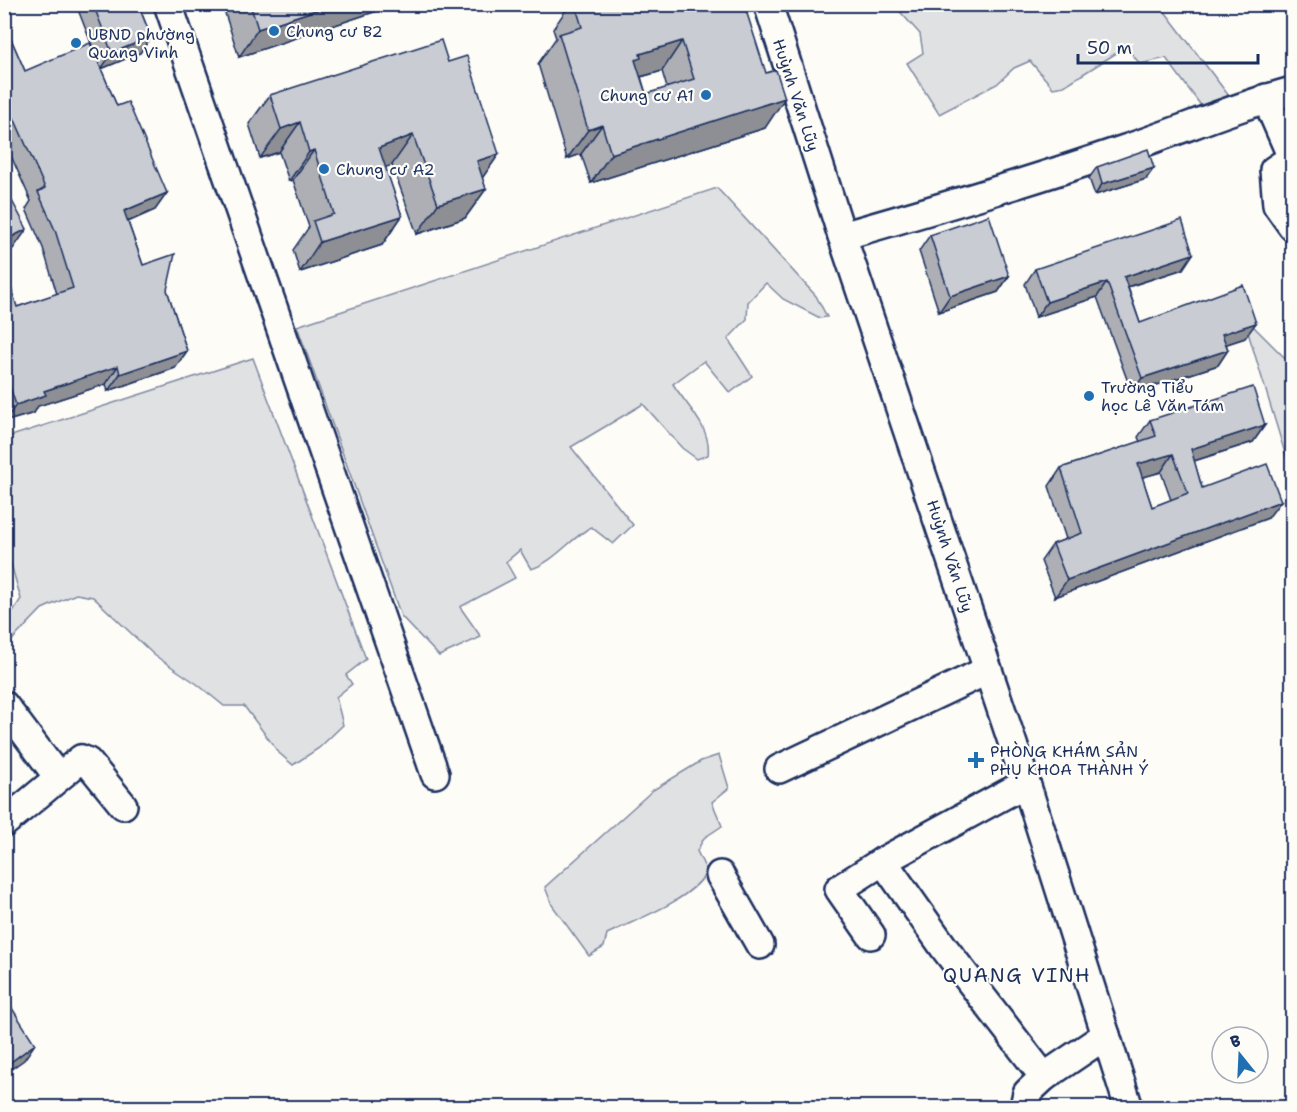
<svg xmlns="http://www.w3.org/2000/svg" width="1297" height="1112" font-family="'Shantell Sans',sans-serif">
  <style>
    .green { fill: #e0e1e3; stroke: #7e88a0; stroke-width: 1.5 }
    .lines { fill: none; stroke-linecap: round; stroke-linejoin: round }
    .minor-casing { stroke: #1b2f5e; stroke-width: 32 }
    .minor { stroke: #fdfcf7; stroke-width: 27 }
    .wall { fill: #adafb5; stroke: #1b2f5e; stroke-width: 1.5; fill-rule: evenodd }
    .shaded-wall { fill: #8d8f94; stroke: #1b2f5e; stroke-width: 1.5 }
    .building { fill: #c9ccd3; stroke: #1b2f5e; stroke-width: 1.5; fill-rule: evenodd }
    .poi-dot { fill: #1f6fb2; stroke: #fdfcf7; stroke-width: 2 }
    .labels { text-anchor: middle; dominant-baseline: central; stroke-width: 4.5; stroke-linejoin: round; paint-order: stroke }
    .poi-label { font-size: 16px; fill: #1b2f5e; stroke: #fdfcf7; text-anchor: start }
    .street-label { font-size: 16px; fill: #1b2f5e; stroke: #fdfcf7 }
    .quarter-label { font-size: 20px; letter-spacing: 1.5px; fill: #1b2f5e; stroke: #fdfcf7 }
  </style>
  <rect width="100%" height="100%" fill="#fdfcf7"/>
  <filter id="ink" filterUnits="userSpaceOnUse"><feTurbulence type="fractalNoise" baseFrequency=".0167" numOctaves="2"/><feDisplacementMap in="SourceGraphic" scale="12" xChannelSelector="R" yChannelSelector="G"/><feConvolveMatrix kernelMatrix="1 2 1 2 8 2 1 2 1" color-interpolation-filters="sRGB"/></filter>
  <g filter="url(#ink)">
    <!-- green -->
    <g class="green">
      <path d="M894 5H1160L1232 100 1205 111 1166 58 1140 64 1126 47 1064 86 1053 88 1030 61 1014 68 997 84 939 114 907 63 923 53 920 34Z"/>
      <path d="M717 188 816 296 827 317 820 318 783 299 766 283 748 302 747 319 728 339 752 376 730 393 704 361 673 384C686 405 712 428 708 455L697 459 682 448 643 404 571 447 633 525 613 544 591 527C570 539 554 562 531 569L520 550 506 562 515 578 460 607 481 637 439 656 401 616 297 326Z"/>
      <path d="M1243 316 1292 365V476Z"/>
      <path d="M253 358 366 659 346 675 352 684 336 697 343 725 319 748 293 765 279 753 244 706H224L197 684 154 655 93 597 76 594 42 609 12 640 5 642 6 622 21 599 7 550 5 551V438Z"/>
      <path d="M719 755 729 788 712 802 722 826 704 838 697 851 707 872C690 901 637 919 607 934L604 947 589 956 552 905 545 887 653 790 701 761Z"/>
    </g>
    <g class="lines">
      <defs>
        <g id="minor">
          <path d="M168 4 435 774"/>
          <path d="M768 4 842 236 1026 783 1129 1108"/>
          <path d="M1266 98 1290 153 1289 160 1274 170 1277 205 1292 226"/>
          <path d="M842 236C937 209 1031 181 1125 149 1181 130 1235 107 1292 91"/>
          <path d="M4 705 58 777"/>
          <path d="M779 769 988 670"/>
          <path d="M1026 783 883 861 945 949 1044 1077 1106 1035"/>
          <path d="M4 823 81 759 88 762 123 805"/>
          <path d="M720 875 760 945"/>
          <path d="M871 935 839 889 883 861"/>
          <path d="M1030 1108 1025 1102 1027 1093 1044 1077"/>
        </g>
      </defs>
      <!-- minor casing -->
      <use href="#minor" class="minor-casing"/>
      <!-- minor -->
      <use href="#minor" class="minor"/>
    </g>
    <!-- wall -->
    <g class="wall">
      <path d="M78 4H138L151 37 140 53 101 69 117 106 167 193 155 210 128 222 143 265 167 290 187 351 175 368 108 391 106 384 38 406 34 413 4 422V286L17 307 57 294 43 248 26 209 31 201 4 140V23L25 71 98 61 77 7Z"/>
      <path d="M222 4H398L239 57Z"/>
      <path d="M570 4H744L765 128 591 183 581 154 567 159 538 64 556 38 553 29ZM662 71 667 88 646 94 641 77Z"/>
      <path d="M448 62 499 154 482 178 486 189 465 218 417 234 392 165 385 167 402 216 382 245 300 272 293 250 309 227 293 180 289 181 279 152 260 158 249 124 270 95Z"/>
      <path d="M1097 167 1146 179 1095 195 1089 178Z"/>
      <path d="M930 235 1009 276 998 292 939 312 919 251Z"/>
      <path d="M1035 269H1183L1128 287 1140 323 1245 338 1226 344 1228 350 1218 365 1132 393 1097 297 1036 317 1025 284Z"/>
      <path d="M1150 420 1265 425 1253 442 1194 461 1202 488 1268 518 1055 597 1041 561 1053 544 1066 539 1049 486 1061 468 1140 442 1138 437ZM1161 472 1171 500 1152 507 1142 477Z"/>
    </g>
    <!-- shaded-wall -->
    <g class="shaded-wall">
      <path d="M334 4H398L239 57 258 29Z"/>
      <path d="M151 37 140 53 101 69 112 53Z"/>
      <path d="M682 41 662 71 625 81 615 89 640 54Z"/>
      <path d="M785 98 765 128 591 183 611 154Z"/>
      <path d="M14 118 4 132V125L8 120Z"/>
      <path d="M300 122 279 152 260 158 281 129Z"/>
      <path d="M602 125 581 154 567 159 588 130Z"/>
      <path d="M413 135 392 165 358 178 379 148Z"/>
      <path d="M314 150 293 180 289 181 309 152Z"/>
      <path d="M499 154 478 184 477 161Z"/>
      <path d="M1154 168 1146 179 1095 195 1102 184Z"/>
      <path d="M486 189 465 218 417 234 438 204Z"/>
      <path d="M167 193 155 210 112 228 124 211Z"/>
      <path d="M402 216 382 245 300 272 320 242Z"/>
      <path d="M27 229 13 249 4 253V241Z"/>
      <path d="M1193 254 1183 269 1114 291 1124 277Z"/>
      <path d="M1009 276 998 292 939 312 950 296Z"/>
      <path d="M1107 282 1097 297 1036 317 1047 302Z"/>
      <path d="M1256 323 1245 338 1212 349 1222 334Z"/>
      <path d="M1228 350 1218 365 1132 393 1142 378Z"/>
      <path d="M187 351 175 368 108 391 120 374Z"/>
      <path d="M118 366 106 384 38 406 34 413 4 422 16 405 44 391Z"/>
      <path d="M1265 425 1253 442 1178 466 1191 449Z"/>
      <path d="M1173 454 1161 472 1126 482 1138 464Z"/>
      <path d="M1281 501 1268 518 1055 597 1067 580Z"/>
      <path d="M35 1044 24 1060 4 1074V1067Z"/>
    </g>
    <!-- building -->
    <g class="building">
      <path d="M93 4H138L151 37 112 53Z"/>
      <path d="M250 4H334L258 29Z"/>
      <path d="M575 4H744L766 73 776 70 785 98 611 154 602 125 588 130 559 34 582 27ZM682 41 694 79 646 94 635 60 641 58 640 54Z"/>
      <path d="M4 23 25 71 90 43 117 106 128 102 167 193 124 211 143 265 175 254 167 290 187 351 120 374 118 366 44 391 46 395 16 405 4 369V286L10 284 17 307 73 288 55 230 38 192 45 188 14 118 8 120 4 112Z"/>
      <path d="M441 40 448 62 467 56 499 154 477 161 486 189 438 204 413 135 379 148 402 216 320 242 313 221 334 214 314 150 309 152 300 122 281 129 270 95Z"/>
      <path d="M1148 149 1154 168 1102 184 1097 167Z"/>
      <path d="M4 186 27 229 4 241Z"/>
      <path d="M989 215 1009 276 950 296 930 235Z"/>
      <path d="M1182 220 1193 254 1124 277 1140 323 1243 285 1256 323 1222 334 1228 350 1142 378 1107 282 1047 302 1035 269Z"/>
      <path d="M1253 387 1265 425 1191 449 1202 488 1267 464 1281 501 1067 580 1053 544 1082 533 1061 468 1156 436 1150 420ZM1173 454 1188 493 1152 507 1138 464Z"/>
      <path d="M6 999 35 1044 4 1067V1000Z"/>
    </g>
  </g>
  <!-- markers -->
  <g class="poi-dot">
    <circle cx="274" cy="31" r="6"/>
    <circle cx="76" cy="43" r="6"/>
    <circle cx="706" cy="95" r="6"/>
    <circle cx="324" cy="169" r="6"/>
    <circle cx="1089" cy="396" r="6"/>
    <path d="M973 751h6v6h6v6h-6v6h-6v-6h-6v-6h6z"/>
  </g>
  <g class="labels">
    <!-- poi labels -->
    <g class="poi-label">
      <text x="286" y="31">Chung cư B2</text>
      <text x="88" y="34">UBND phường<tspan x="88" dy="18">Quang Vinh</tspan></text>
      <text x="694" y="95" text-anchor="end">Chung cư A1</text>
      <text x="336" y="169">Chung cư A2</text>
      <text x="1101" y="387">Trường Tiểu<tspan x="1101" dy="18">học Lê Văn Tám</tspan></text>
      <text x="990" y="751">PHÒNG KHÁM SẢN<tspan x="990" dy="18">PHỤ KHOA THÀNH Ý</tspan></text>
    </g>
    <!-- street labels -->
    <g class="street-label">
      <text transform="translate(796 95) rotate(72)">Huỳnh Văn Lũy</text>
      <text transform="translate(950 556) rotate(72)">Huỳnh Văn Lũy</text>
    </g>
    <!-- quarter labels -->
    <g class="quarter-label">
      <text x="1017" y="975">QUANG VINH</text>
    </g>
  </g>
  <!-- margin -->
  <rect width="1297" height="1112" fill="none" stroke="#fdfcf7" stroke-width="24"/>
  <rect x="12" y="12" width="1273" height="1088" fill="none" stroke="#1b2f5e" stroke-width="2" filter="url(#ink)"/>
  <!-- north arrow -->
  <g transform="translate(1240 1055) rotate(342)"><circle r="28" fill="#fdfcf7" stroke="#a3aaba" stroke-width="1.5"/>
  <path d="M0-4.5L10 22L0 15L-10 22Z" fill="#1f6fb2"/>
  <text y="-9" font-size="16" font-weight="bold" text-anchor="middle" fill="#1b2f5e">B</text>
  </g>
  <!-- scale -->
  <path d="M1078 54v9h180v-9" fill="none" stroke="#1b2f5e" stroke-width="3"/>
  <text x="1087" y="54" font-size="18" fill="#1b2f5e" stroke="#fdfcf7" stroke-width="4.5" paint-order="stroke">50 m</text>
</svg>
